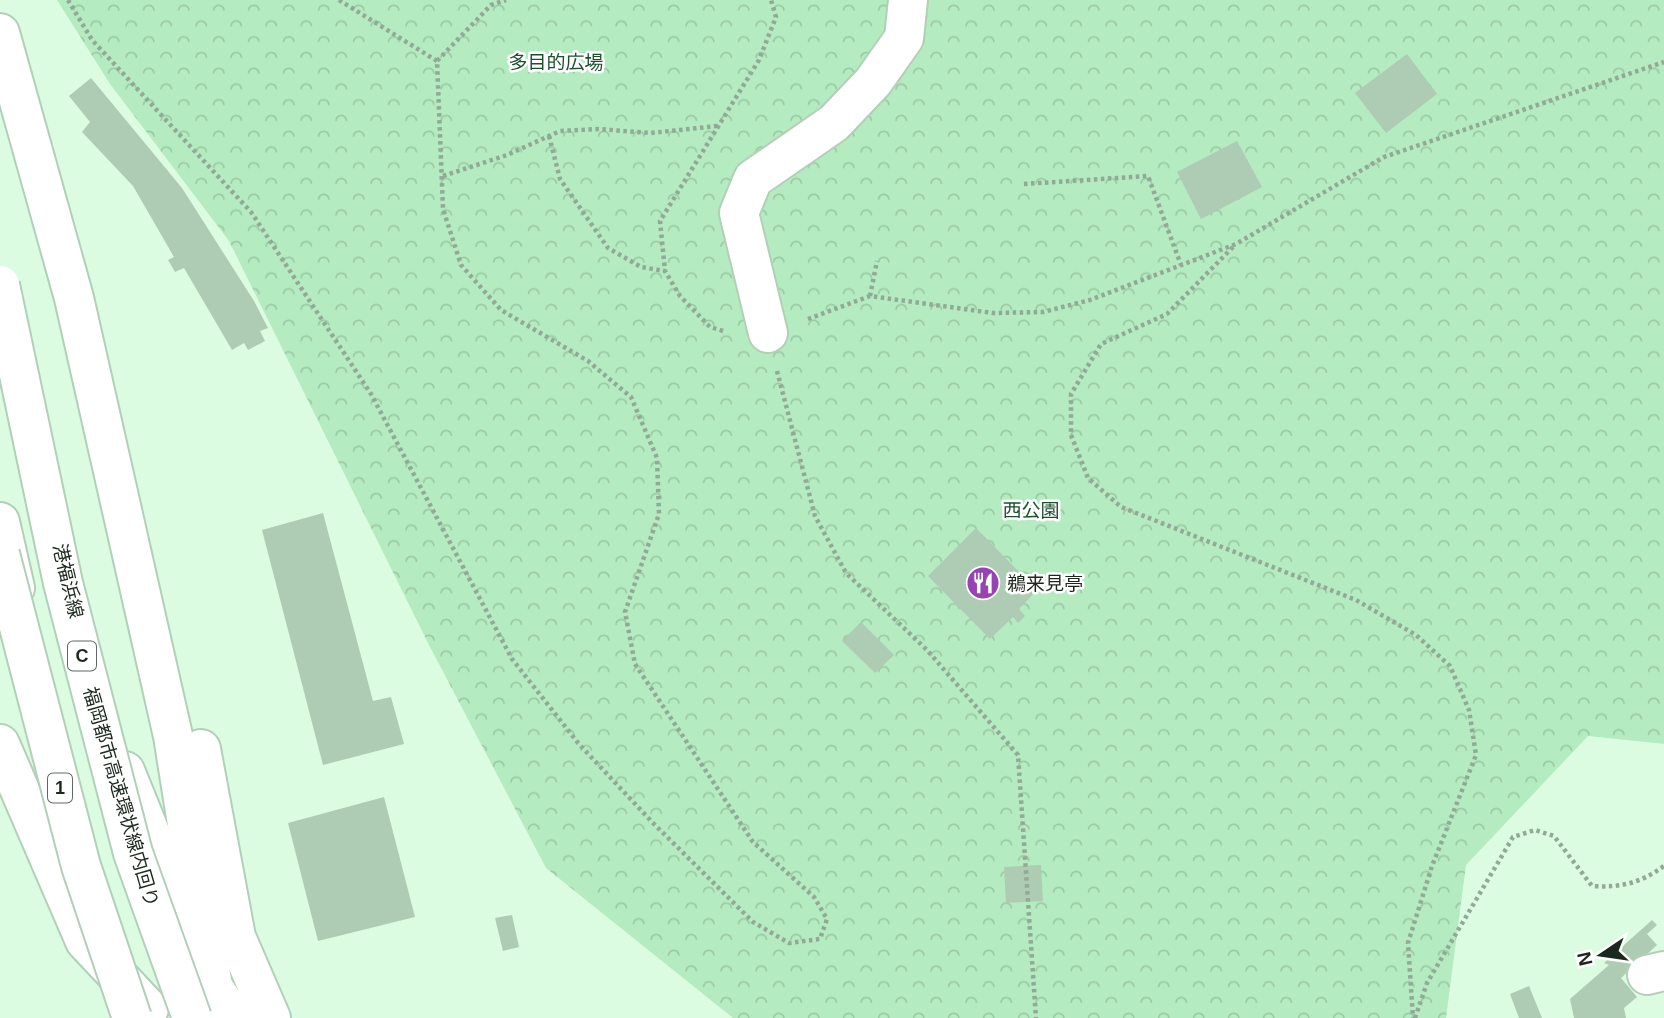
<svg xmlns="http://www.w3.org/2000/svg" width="1664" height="1018" font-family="Helvetica,'Noto Sans JP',sans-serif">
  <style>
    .park { fill: url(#park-crowns) }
    .building { fill: #adccb3 }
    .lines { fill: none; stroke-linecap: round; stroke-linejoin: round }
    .minor-casing { stroke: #b1d0b7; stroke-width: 42 }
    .highway-casing { stroke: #b1d0b7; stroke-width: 42 }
    .path { stroke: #91a996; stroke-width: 4.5; stroke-dasharray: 3.5 3.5; stroke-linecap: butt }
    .minor { stroke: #fff; stroke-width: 38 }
    .highway { stroke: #fff; stroke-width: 38 }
    .highway-bridge-casing { stroke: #b1d0b7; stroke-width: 42; stroke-linecap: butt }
    .highway-bridge { stroke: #fff; stroke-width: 38 }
    .labels { text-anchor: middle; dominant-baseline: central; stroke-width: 5; stroke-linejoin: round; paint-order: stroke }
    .shield { fill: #fff; stroke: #606862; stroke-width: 2 }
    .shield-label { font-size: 18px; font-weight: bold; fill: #1c281e }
    .park-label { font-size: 19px; fill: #1a512b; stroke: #fff }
    .street-label { font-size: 19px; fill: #1c281e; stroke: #fff }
    .poi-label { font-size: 19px; fill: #1c281e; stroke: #fff; text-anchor: start }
  </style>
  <defs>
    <pattern id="park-crowns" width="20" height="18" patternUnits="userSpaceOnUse" patternTransform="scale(1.75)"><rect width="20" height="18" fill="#b5ebc0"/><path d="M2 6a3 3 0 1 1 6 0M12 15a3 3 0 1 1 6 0" fill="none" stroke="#9bcaa5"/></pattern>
  </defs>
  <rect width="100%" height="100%" fill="#dcfce2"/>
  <!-- park -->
  <path class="park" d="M57 0H1664V744L1588 736 1466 865 1446 1018H733L546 868 428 643 229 241 110 84Z"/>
  <!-- building -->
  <g class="building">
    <path d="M1407 54 1437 94 1386 133 1355 93Z"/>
    <path d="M91 78 182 188 254 301 268 328 260 331 265 341 248 350 244 343 232 350 184 268 175 272 168 260 174 257 133 186 82 132 90 122 69 96Z"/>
    <path d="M1237 141 1262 187 1201 219 1177 172Z"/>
    <path d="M323 513 373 701 391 697 404 744 323 765 262 530Z"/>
    <path d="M976 528 1037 590 1019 609 1025 616 1018 623 1013 617 990 639 928 576Z"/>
    <path d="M861 622 894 655 875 673 842 641Z"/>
    <path d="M384 797 415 917 318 941 288 823Z"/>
    <path d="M1041 865 1043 901 1006 903 1004 867Z"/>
    <path d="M512 915 519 947 503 951 495 918Z"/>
    <path d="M1652 920 1657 925 1647 934 1657 945 1621 978 1637 997 1624 1008 1626 1018H1574L1570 999 1609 965 1604 963Z"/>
    <path d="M1529 986 1542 1018H1519L1510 994Z"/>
  </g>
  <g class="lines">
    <defs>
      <g id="minor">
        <path d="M768 333 739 213 753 179 834 123 873 82 904 38 908 0"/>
        <path d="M0 522 15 588"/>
        <path d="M125 771 213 987 234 1018"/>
        <path d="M1647 975 1664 971"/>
      </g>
      <g id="highway">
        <path d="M0 33 74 298 173 736 213 987"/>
        <path d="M0 744 85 941 149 1009"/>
        <path d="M201 749 236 937 271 1018"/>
      </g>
    </defs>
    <!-- minor casing -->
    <use href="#minor" class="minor-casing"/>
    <!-- highway casing -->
    <use href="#highway" class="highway-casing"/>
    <!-- path -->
    <g class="path">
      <path d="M68 0 92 40 251 212 371 394 512 659 578 743 653 823 753 922 789 943 820 939 827 919 814 897 753 842 635 664 625 612 659 514 657 458 631 397 588 361 501 310 461 265 443 209 437 61 491 5 506 0"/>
      <path d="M339 0 437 61"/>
      <path d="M549 136 560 179 608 248 641 267 665 271"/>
      <path d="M443 176 507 155 560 131 598 129 651 133 717 126"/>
      <path d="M1024 184 1148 176 1181 265"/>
      <path d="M1233 247 1167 314 1101 344 1071 394V435L1088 478 1121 507 1356 600 1416 635 1450 666 1469 710 1476 755 1432 866 1408 943 1413 1018"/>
      <path d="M870 296 877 261"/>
      <path d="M808 319 870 296 993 313 1043 312 1090 300 1236 244 1384 157 1664 62"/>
      <path d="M723 331 710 327 680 296 665 271 660 221 759 60 776 17 771 0"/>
      <path d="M777 371 815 516 846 573 927 650 1018 755 1036 1018"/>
      <path d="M1415 1018 1427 983 1513 837 1535 830 1554 836 1592 886C1620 888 1641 883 1664 866"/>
    </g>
    <!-- minor -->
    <use href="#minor" class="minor"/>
    <!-- highway -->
    <use href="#highway" class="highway"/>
    <defs>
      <g id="highway-bridge">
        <path d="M0 285 63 583 133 853 192 1018"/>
        <path d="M0 554 81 866 132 1018"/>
      </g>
    </defs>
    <!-- highway-bridge casing -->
    <use href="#highway-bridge" class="highway-bridge-casing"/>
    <!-- highway-bridge -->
    <use href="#highway-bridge" class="highway-bridge"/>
  </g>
  <!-- icons -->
  <defs>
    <symbol id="restaurant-disc" viewBox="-11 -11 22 22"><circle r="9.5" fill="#9744b2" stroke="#fff"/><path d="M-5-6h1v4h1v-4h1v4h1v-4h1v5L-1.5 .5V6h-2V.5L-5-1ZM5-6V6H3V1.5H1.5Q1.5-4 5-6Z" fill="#fff"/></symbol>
  </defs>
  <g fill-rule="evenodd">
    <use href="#restaurant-disc" x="964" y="564" width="38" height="38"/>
  </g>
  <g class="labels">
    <!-- shield labels -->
    <g class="shield">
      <rect x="68" y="641.5" width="28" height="29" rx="5"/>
      <rect x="48" y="773.5" width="24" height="29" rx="5"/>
    </g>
    <g class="shield-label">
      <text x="82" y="656">C</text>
      <text x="60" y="788">1</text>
    </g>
    <!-- park labels -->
    <g class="park-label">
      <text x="556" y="62">多目的広場</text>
      <text x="1031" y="510">西公園</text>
    </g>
    <!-- street labels -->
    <g class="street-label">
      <text transform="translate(68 581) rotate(77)">港福浜線</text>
      <text transform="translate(121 797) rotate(74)">福岡都市高速環状線内回り</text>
    </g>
    <!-- poi labels -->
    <g class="poi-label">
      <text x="1007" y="583">鵜来見亭</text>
    </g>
  </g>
  <!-- north arrow -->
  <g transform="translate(1601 955) rotate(257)" stroke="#ffffff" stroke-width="5" paint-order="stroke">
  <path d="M0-5L12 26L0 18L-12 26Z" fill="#1c281e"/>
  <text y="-10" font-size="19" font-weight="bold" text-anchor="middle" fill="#1c281e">N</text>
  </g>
</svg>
